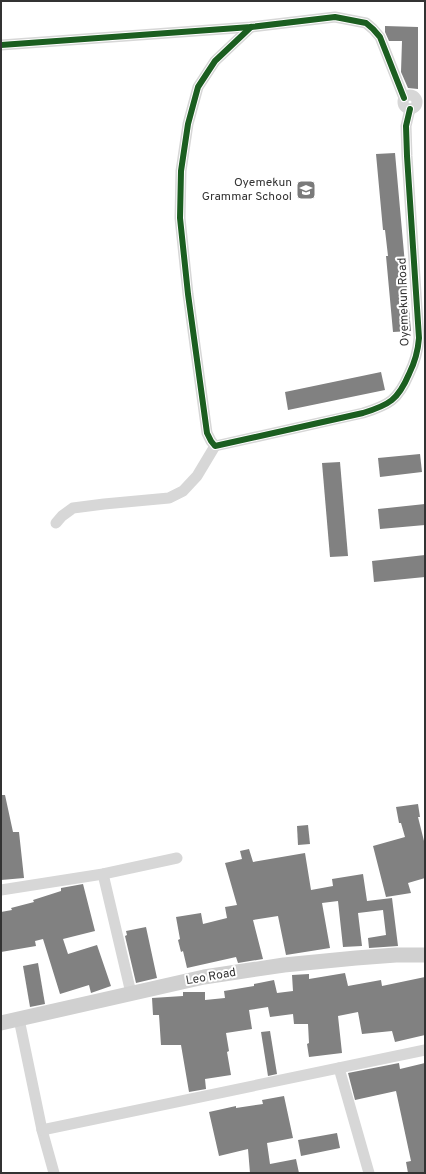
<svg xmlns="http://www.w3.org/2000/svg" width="426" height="1174" font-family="Overpass,sans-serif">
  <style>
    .building { fill: #818181 }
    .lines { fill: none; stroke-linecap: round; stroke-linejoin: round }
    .street { stroke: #d7d7d7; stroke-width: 11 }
    .secondary { stroke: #d0d0d0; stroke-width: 15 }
    .cycleway-casing { stroke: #fff; stroke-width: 8 }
    .cycleway { stroke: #1b5e20; stroke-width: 6 }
    .labels { text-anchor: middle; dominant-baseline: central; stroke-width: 4; stroke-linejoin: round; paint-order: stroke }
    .poi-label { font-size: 12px; fill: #333; stroke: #fff; text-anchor: end }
    .street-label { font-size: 12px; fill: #333; stroke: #fff }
  </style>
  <rect width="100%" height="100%" fill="#fff"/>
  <!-- building -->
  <g class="building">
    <path d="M385 26 418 27V89L408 88 401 72 402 41H389L385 32Z"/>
    <path d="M395 153 411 331 393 332 386 256H388L385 230H383L376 154Z"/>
    <path d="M381 372 385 390 288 410 285 392Z"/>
    <path d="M420 454 422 472 380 477 378 458Z"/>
    <path d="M340 462 348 556 330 557 322 463Z"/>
    <path d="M425 504V525L380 529 378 509Z"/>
    <path d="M425 555V577L374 582 372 561Z"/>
    <path d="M1 795H5L13 832H19L24 878 1 880Z"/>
    <path d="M418 804 420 817H418L425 845V878L408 883 411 893 386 897 373 846 405 837 401 823H399L396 807Z"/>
    <path d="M308 825 310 844 298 845 297 826Z"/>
    <path d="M249 849 253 862 305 853 311 890 333 886 332 879 363 874 367 901 392 898 398 946 369 948 368 938 386 935 383 910 358 913 362 946 343 947 338 901 322 903 330 948 286 955 278 916 253 920 263 959 238 963 236 957 187 968 183 951 181 952 178 940 180 939 176 917 201 913 203 924 227 918 225 907 237 905 225 863 242 859 240 851Z"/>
    <path d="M83 884 95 931 63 939 68 954 97 945 111 986 91 993 89 985 60 994 43 939 35 941 36 946 1 952V912L12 910 11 908 34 902 33 900 61 891V888Z"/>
    <path d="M146 927 157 978 136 983 125 936 127 935 126 931Z"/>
    <path d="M38 963 45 1004 30 1007 23 966Z"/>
    <path d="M345 973 348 986 381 980 382 986 425 977V1035L395 1042 392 1031 362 1034 358 1012 338 1016 342 1053 309 1057 307 1044 309 1043 308 1024H294L293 1014 270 1017 268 1007 249 1010 252 1029 226 1033 229 1051 227 1052 231 1075 205 1079 206 1089 189 1092 181 1045H161L159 1015H153L152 998 183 996V992H205V1000L225 998 224 991 254 986V984L274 980 277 993 293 991 292 975 309 974V979Z"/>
    <path d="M270 1031 277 1074 268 1076 261 1032Z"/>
    <path d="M399 1063 400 1069 425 1063V1173H408L406 1162 411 1161 396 1091 355 1100 348 1073Z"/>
    <path d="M284 1096 293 1138 267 1143 270 1164 296 1159 299 1173H250L248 1149 219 1156 209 1112 236 1106V1108L263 1104 262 1100Z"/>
    <path d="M337 1133 340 1148 301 1156 298 1140Z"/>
  </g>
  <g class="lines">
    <!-- street -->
    <g class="street">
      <path d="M1 45 251 27 335 17 366 23 373 29 380 37 404 98"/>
      <circle cx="410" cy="102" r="7"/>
      <path d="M215 446 363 413C389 405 398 400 409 374 415 362 418 351 419 338L407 156 406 126 410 109"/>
      <path d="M215 446 211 441 207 433 188 294 180 218 181 171 188 124 198 87 215 61 251 27"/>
      <path d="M56 523 62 516 73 508 104 504 169 498 183 491 197 476 215 446"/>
      <path d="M103 874 131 993"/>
      <path d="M1 890 103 874 177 858"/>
      <path d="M19 1019 42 1130 54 1173"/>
      <path d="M339 1068 369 1173"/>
      <path d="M42 1130 425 1050"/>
    </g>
    <!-- secondary -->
    <path class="secondary" d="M1 1023 204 977 284 965 356 958 396 955H425"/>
    <defs>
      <g id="cycleway">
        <path d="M251 27 215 61 198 87 188 124 181 171 180 218 188 294 207 433 211 441 215 446 363 413C389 405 398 400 409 374 415 362 418 351 419 338L407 156 406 126 410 109"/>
        <path d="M1 45 251 27 335 17 366 23 373 29 380 37 404 98"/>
      </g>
    </defs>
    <!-- cycleway casing -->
    <use href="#cycleway" class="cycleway-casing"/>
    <!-- cycleway -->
    <use href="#cycleway" class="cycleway"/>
  </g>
  <!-- icons -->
  <defs>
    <symbol id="school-square" viewBox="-11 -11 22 22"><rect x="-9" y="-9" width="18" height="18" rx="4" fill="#7a7a7a" stroke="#fff"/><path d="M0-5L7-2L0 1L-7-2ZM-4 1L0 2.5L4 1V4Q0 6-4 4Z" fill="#fff"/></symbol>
  </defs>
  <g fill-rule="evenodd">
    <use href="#school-square" x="295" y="179" width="22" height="22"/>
  </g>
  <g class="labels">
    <!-- poi labels -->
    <g class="poi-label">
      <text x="292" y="183">Oyemekun<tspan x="292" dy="14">Grammar School</tspan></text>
    </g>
    <!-- street labels -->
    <g class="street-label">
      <text transform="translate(404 302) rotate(-92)">Oyemekun Road</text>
      <text transform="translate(211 977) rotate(-10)">Leo Road</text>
    </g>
  </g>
  <!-- border -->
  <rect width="426" height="1174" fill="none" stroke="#333333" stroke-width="4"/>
</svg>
